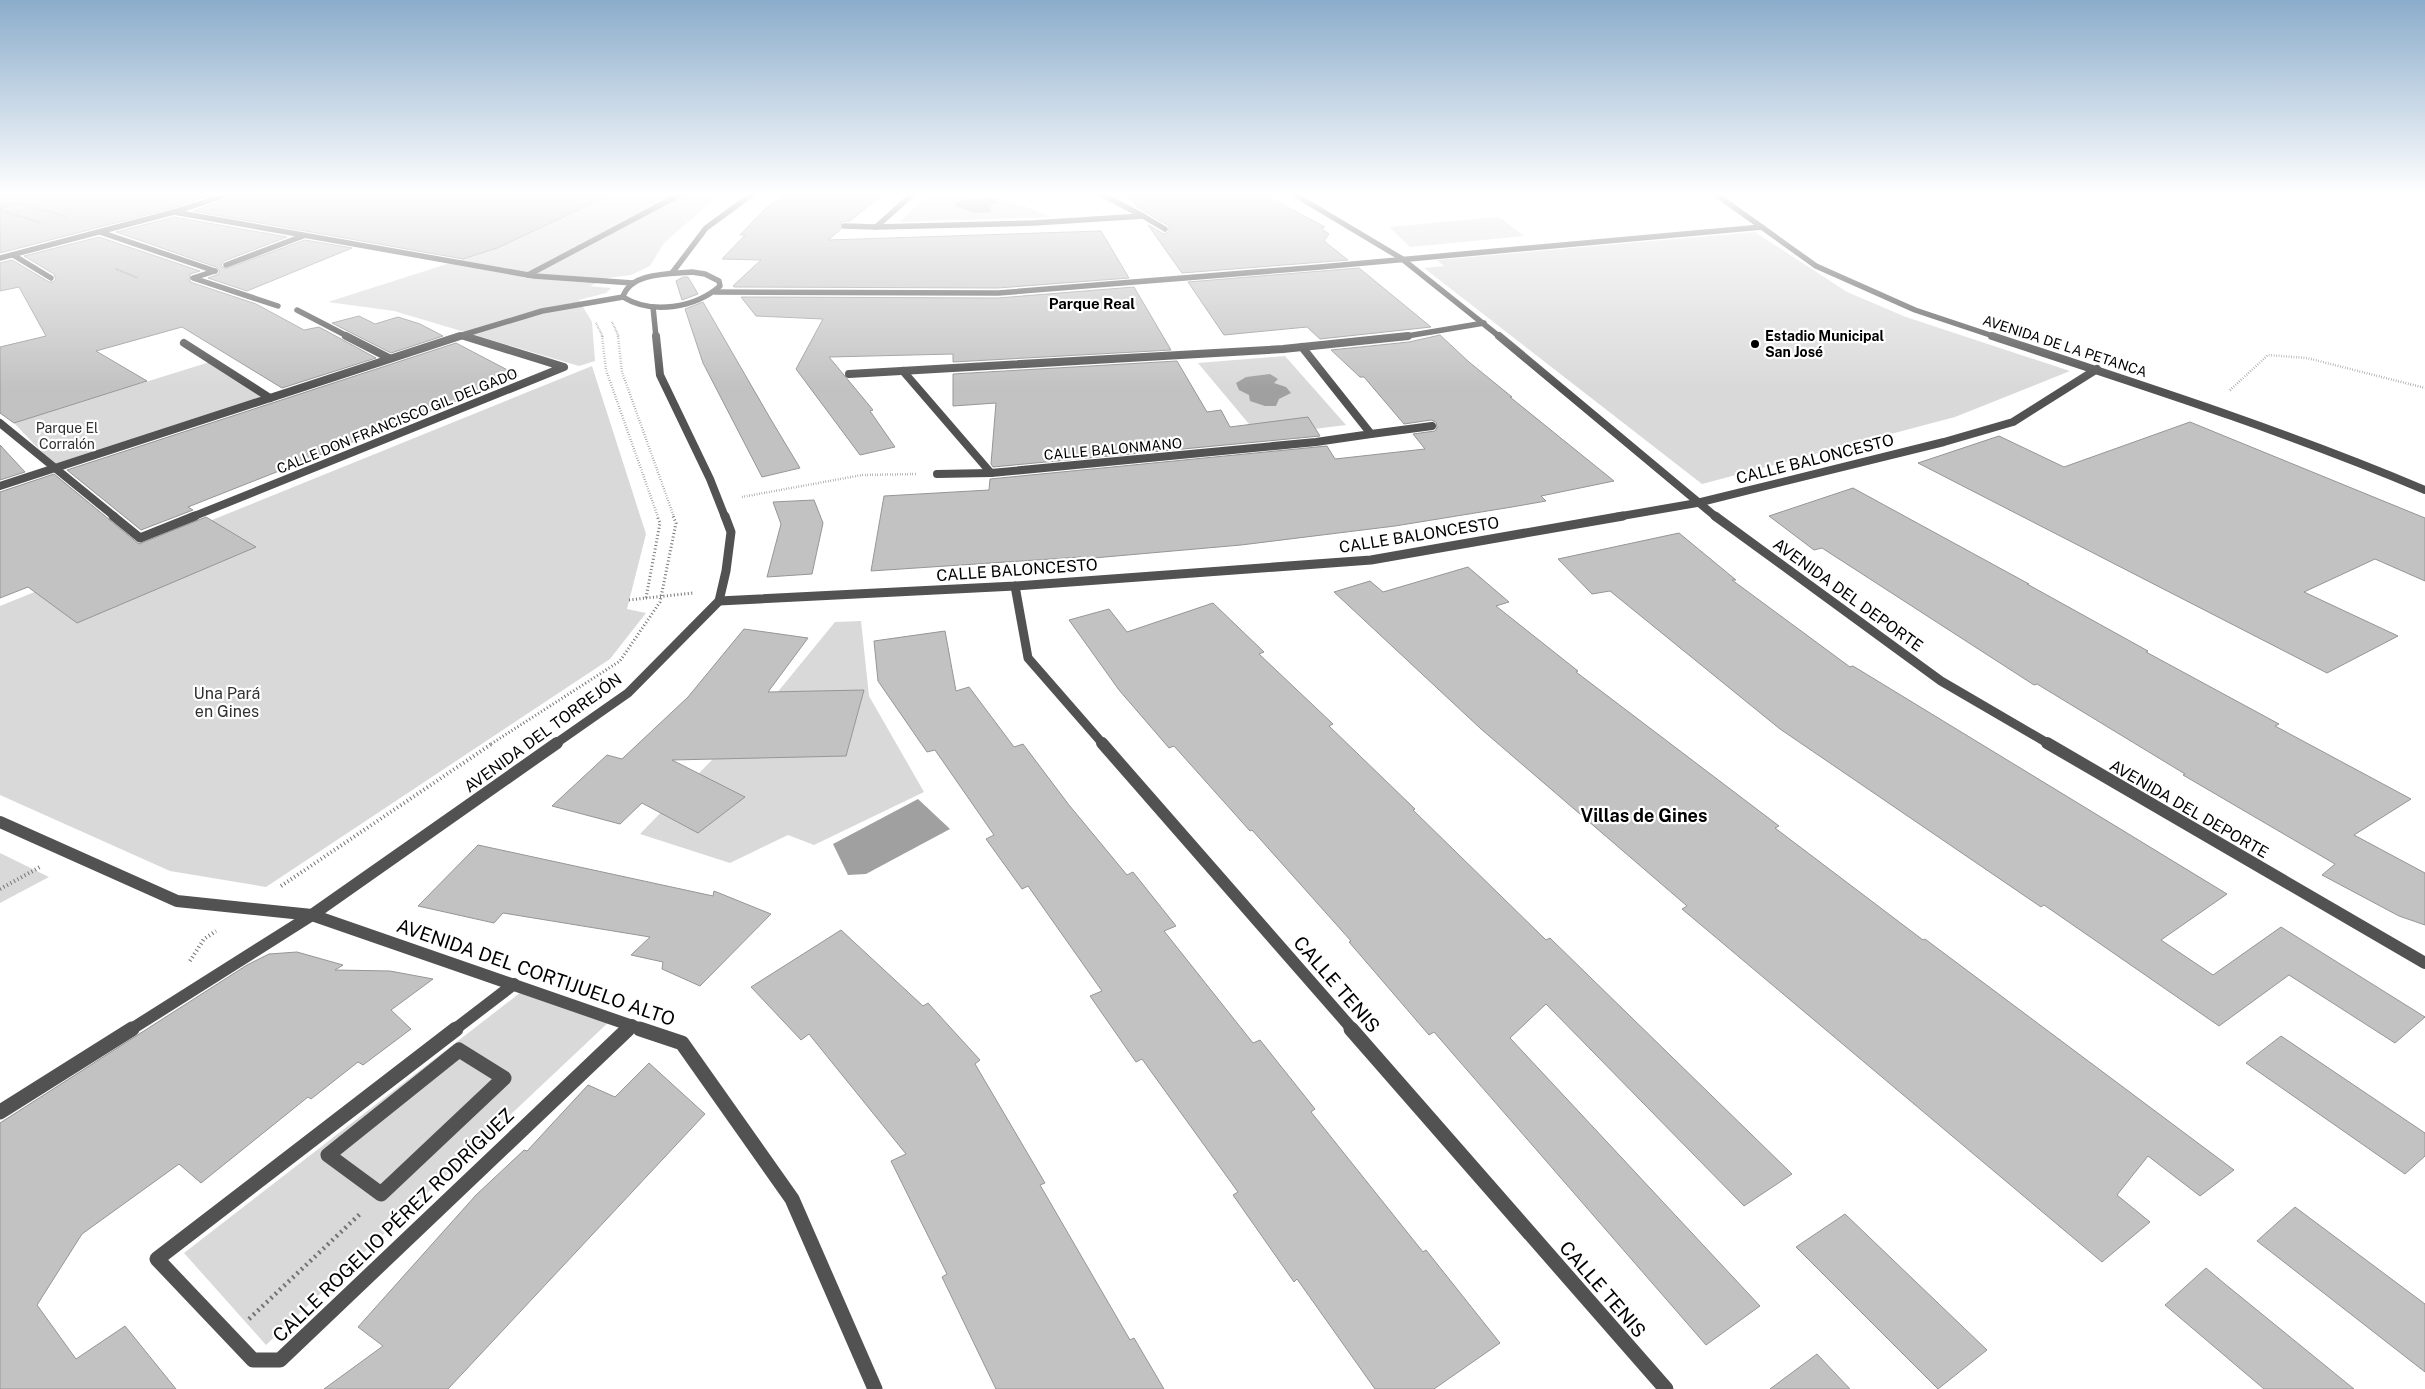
<svg xmlns="http://www.w3.org/2000/svg" width="2425" height="1389" font-family="'Public Sans',sans-serif">
  <style>
    .green { fill: #d9d9d9 }
    .water { fill: #a0a0a0 }
    .building { fill: #c2c2c2; stroke: #969696 }
    .lines { fill: none; stroke-linecap: round; stroke-linejoin: round }
    .path-far4 { stroke: #747474; stroke-width: 2; stroke-dasharray: 0.5 1; stroke-linecap: butt }
    .path-far3 { stroke: #747474; stroke-width: 2.5; stroke-dasharray: 0.5 2; stroke-linecap: butt }
    .path-far2 { stroke: #747474; stroke-width: 3; stroke-dasharray: 1 2.5; stroke-linecap: butt }
    .path-far1 { stroke: #747474; stroke-width: 4; stroke-dasharray: 1 3; stroke-linecap: butt }
    .path { stroke: #747474; stroke-width: 4.5; stroke-dasharray: 2 4; stroke-linecap: butt }
    .lane-far1 { stroke: #525252; stroke-width: 5.5 }
    .lane { stroke: #525252; stroke-width: 8 }
    .street-far4 { stroke: #525252; stroke-width: 5.5 }
    .street-far3 { stroke: #525252; stroke-width: 8 }
    .street-far2 { stroke: #525252; stroke-width: 9 }
    .street-far1 { stroke: #525252; stroke-width: 12 }
    .street { stroke: #525252; stroke-width: 15 }
    .poi-dot { fill: #000; stroke: #fff; stroke-width: 2 }
    .labels { text-anchor: middle; dominant-baseline: central; stroke-width: 4.5; stroke-linejoin: round; paint-order: stroke }
    .far-poi-label { font-size: 14px; font-weight: bold; fill: #000; stroke: #fff; text-anchor: start }
    .far-street-label { font-size: 14px; fill: #000; stroke: #fff }
    .far-park-label { font-size: 14px; fill: #303030; stroke: #fff }
    .far-neighbourhood-label { font-size: 15px; font-weight: bold; fill: #000; stroke: #fff }
    .street-label { font-size: 16px; fill: #000; stroke: #fff }
    .park-label { font-size: 16px; fill: #303030; stroke: #fff }
    .neighbourhood-label { font-size: 18px; font-weight: bold; fill: #000; stroke: #fff }
    .near-street-label { font-size: 19px; fill: #000; stroke: #fff }
  </style>
  <rect width="100%" height="100%" fill="#fff"/>
  <!-- green -->
  <g class="green">
    <path d="M615 193H721L664 243 650 266 631 275 608 278 590 286 611 288 606 293 579 300 592 322 595 361 579 366 394 311 328 302 497 248Z"/>
    <path d="M930 193H991L1051 217 899 222Z"/>
    <path d="M1499 217 1524 236 1410 247 1389 227Z"/>
    <path d="M1755 232 1847 292 1906 317 2070 371 1955 417 1702 484 1424 268 1444 266 1437 260Z"/>
    <path d="M1285 356 1346 425 1259 436 1198 363Z"/>
    <path d="M213 361 270 398 58 469 14 423Z"/>
    <path d="M592 366 646 534 627 609 646 613 610 659 266 887 170 871 0 795V606Z"/>
    <path d="M861 621 869 696 924 792 814 845 788 835 730 863 640 834 776 694 835 622Z"/>
    <path d="M0 853 49 877 0 903Z"/>
    <path d="M525 989 612 1019 266 1345 184 1253Z"/>
  </g>
  <!-- water -->
  <g class="water">
    <path d="M986 198 996 199V202L990 207 991 212 975 213 955 206C962 195 974 203 986 198Z"/>
    <path d="M1270 374 1278 379 1274 383 1286 387 1291 393 1279 399 1276 406H1265L1250 401 1249 395 1239 390 1236 383 1246 377Z"/>
    <path d="M918 799 950 829 866 874 848 875 833 844Z"/>
  </g>
  <!-- building -->
  <g class="building">
    <path d="M0 193 98 194 217 193 173 208 0 253Z"/>
    <path d="M238 193H615L497 248 463 259 193 211 234 197Z"/>
    <path d="M787 193H884L850 221 841 222V229L828 240 1101 231 1129 278 998 288 734 287 733 286 761 260 722 259 745 235H740L765 209Z"/>
    <path d="M1127 193H1261L1325 227 1321 228 1329 234 1324 241 1348 260 1182 273 1148 225 1164 234 1169 232V226L1137 207Z"/>
    <path d="M174 217 287 237 224 261 221 265 225 269 305 240 352 248 247 291 208 278 219 274V270L216 267 116 232Z"/>
    <path d="M99 237 200 271 190 274V282L256 304 304 330 319 327 376 358 282 388 182 327 96 351 147 381 14 423 0 413V347L46 336 19 287 0 291V263L12 260 49 282H53L56 279 54 274 24 256Z"/>
    <path d="M1359 268 1431 327 1320 339 1307 327 1224 335 1188 282Z"/>
    <path d="M683 277H688L698 294 682 300 676 281Z"/>
    <path d="M1134 287 1171 350 953 362V354L829 357 873 410 870 411 895 447 860 455 796 369 823 319 756 316 741 297 998 298Z"/>
    <path d="M703 302 770 418 800 468 762 477 703 363 685 309Z"/>
    <path d="M359 316 375 324 398 317 420 324 443 336 391 353 332 323Z"/>
    <path d="M1440 335 1469 362 1512 397H1510L1614 481 1541 496 1546 501 1512 507 1395 526 1241 545 1082 559 1081 557 871 571 884 496 989 490 990 479 1327 446 1335 459 1425 449 1413 434 1435 431 1437 428 1436 422 1431 420 1404 424 1364 377H1360L1331 350 1409 342Z"/>
    <path d="M456 343 519 376 188 507 193 510 141 530 67 470Z"/>
    <path d="M1177 361 1207 412 1221 410 1230 427 1308 417 1320 436 993 467 991 464 996 403 953 406V374Z"/>
    <path d="M2190 422 2425 518V581L2375 559 2304 592 2398 636 2327 673 1918 463 1999 436 2064 467Z"/>
    <path d="M0 445 25 472 0 480Z"/>
    <path d="M54 474 139 544 206 517 256 547 77 623 28 587 0 598V492Z"/>
    <path d="M1853 488 2029 584H2027L2148 651 2146 652 2279 724 2275 726 2411 799 2354 835 2425 873V925L2399 916 2322 875 2335 864 2183 775 2185 774 2037 684 2034 685 1822 548 1814 550 1769 516Z"/>
    <path d="M814 500 823 523 812 574 767 577 781 524 773 502Z"/>
    <path d="M1679 533 1736 580H1732L1850 667 1853 666 2227 894 2161 940 2213 975 2281 927 2425 1017 2395 1043 2289 975 2219 1026 2044 905 2041 907 1780 729 1610 591 1592 594 1558 559Z"/>
    <path d="M1468 567 1509 602 1496 606 1578 671 1576 672 1779 826 1775 828 1923 940 1925 939 2234 1170 2200 1196 2148 1156 2117 1195 2150 1222 2102 1262 1682 909 1687 906 1481 729 1334 592 1370 581 1383 592Z"/>
    <path d="M1213 603 1264 652 1259 654 1333 724 1329 726 1415 809 1413 810 1546 940 1550 938 1792 1174 1744 1206 1546 1004 1510 1038 1760 1306 1706 1345 1434 1032 1429 1035 1349 942 1351 941 1252 830 1250 831 1174 746 1169 748 1119 690 1069 620 1109 609 1127 632Z"/>
    <path d="M744 629 808 638 768 692 864 690 846 756 672 760 745 797 698 833 642 803 620 824 552 806 607 755 622 759 688 697Z"/>
    <path d="M945 631 956 691 969 687 1014 747 1023 744 1069 805 1127 875 1133 872 1176 926 1164 931 1253 1043 1260 1040 1315 1109 1311 1112 1423 1252 1426 1250 1500 1343 1434 1389H1375L1297 1279 1294 1282 1233 1195 1238 1192 1142 1059 1136 1062 1090 996 1102 991 1028 886 1022 889 986 839 994 835 935 750 927 752 878 681 874 641Z"/>
    <path d="M478 845 713 896 714 891 771 914 700 986 662 969 663 962 631 955 650 937 503 913 494 923 418 906Z"/>
    <path d="M841 930 923 1006 928 1003 980 1060 975 1064 1045 1183 1040 1185 1130 1340 1134 1338 1164 1389H996L942 1277 947 1274 891 1161 906 1154 809 1034 801 1040 751 987Z"/>
    <path d="M297 952 343 965 335 970 390 971 433 979 391 1010 411 1029 363 1065 358 1062 311 1099 308 1097 201 1183 179 1164 82 1234 37 1305 76 1359 125 1326 176 1389H0V1123L247 965 269 954Z"/>
    <path d="M2281 1036 2425 1133V1156L2405 1174 2246 1063Z"/>
    <path d="M649 1063 705 1114 448 1389H324L383 1346 358 1327 476 1195 524 1150 527 1151 588 1085 615 1097Z"/>
    <path d="M2295 1207 2425 1304V1372L2257 1241Z"/>
    <path d="M1845 1214 1987 1350 1938 1389 1796 1247Z"/>
    <path d="M2206 1268 2225 1284 2354 1389H2264L2165 1305Z"/>
    <path d="M1817 1354 1850 1389H1770Z"/>
  </g>
  <g class="lines">
    <!-- path-far4 -->
    <g class="path-far4">
      <path d="M0 208 20 203 68 217"/>
      <path d="M0 210 41 223"/>
      <path d="M116 269 138 278"/>
      <path d="M612 322 619 337"/>
      <path d="M596 323 603 337"/>
    </g>
    <!-- path-far3 -->
    <g class="path-far3">
      <path d="M602 336 606 370 658 517"/>
      <path d="M618 336 622 372 674 517"/>
      <path d="M2230 390 2268 355 2307 358 2425 388"/>
      <path d="M742 497 862 475 916 474"/>
    </g>
    <!-- path-far2 -->
    <g class="path-far2">
      <path d="M646 598 693 593"/>
      <path d="M629 600 646 598 660 523 657 516"/>
      <path d="M491 744 620 661 660 602 676 523 673 516"/>
    </g>
    <!-- path-far1 -->
    <g class="path-far1">
      <path d="M281 886 493 743"/>
      <path d="M0 889 40 867"/>
      <path d="M190 961 204 939 216 931"/>
    </g>
    <!-- path -->
    <path class="path" d="M249 1319 361 1213"/>
    <!-- lane-far1 -->
    <g class="lane-far1">
      <path d="M13 255 51 278"/>
      <path d="M528 275 683 193"/>
      <path d="M297 310 349 337"/>
    </g>
    <!-- lane -->
    <g class="lane">
      <path d="M346 336 389 358"/>
      <path d="M184 343 270 398"/>
    </g>
    <!-- street-far4 -->
    <g class="street-far4">
      <path d="M914 193 876 227 1034 223 1143 216 1099 193"/>
      <path d="M1292 193 1401 258 1500 337"/>
      <path d="M1714 193 1816 266 1915 310 1996 337"/>
      <path d="M174 212 534 276 633 283"/>
      <path d="M1143 216 1165 229"/>
      <path d="M844 226 876 227"/>
      <path d="M100 232 215 271"/>
      <path d="M0 258 174 212 233 193"/>
      <path d="M226 265 303 236"/>
      <path d="M215 271 193 278 278 306"/>
      <path d="M692 272 705 274 719 281 720 286C695 308 652 315 623 297 630 272 671 274 692 272Z"/>
      <path d="M672 273 706 228 754 193"/>
      <path d="M715 292 998 293 1320 267 1762 227"/>
      <path d="M653 307 656 337"/>
      <path d="M462 335 468 337"/>
      <path d="M456 337 542 311 623 297"/>
      <path d="M1401 337 1484 323"/>
    </g>
    <!-- street-far3 -->
    <g class="street-far3">
      <path d="M656 336 660 375 710 479 725 517"/>
      <path d="M1499 336 1716 517"/>
      <path d="M1992 336C2138 384 2283 430 2425 490"/>
      <path d="M903 371 991 473 1316 442 1371 434 1302 347"/>
      <path d="M849 374 1283 349 1408 336"/>
      <path d="M0 423 115 517"/>
      <path d="M1371 434 1432 426"/>
      <path d="M937 474 991 473"/>
      <path d="M0 486 460 336"/>
      <path d="M192 517 564 367 464 336"/>
      <path d="M1616 517 1697 503 1944 442 2013 422 2097 369"/>
    </g>
    <!-- street-far2 -->
    <g class="street-far2">
      <path d="M113 516 140 538 195 516"/>
      <path d="M1715 516 1941 681 2049 744"/>
      <path d="M1015 586 1028 658 1103 744"/>
      <path d="M719 601 1015 586 1371 560 1623 516"/>
      <path d="M555 744 628 693 719 601 726 571 731 532 725 516"/>
    </g>
    <!-- street-far1 -->
    <g class="street-far1">
      <path d="M1102 743 1353 1030"/>
      <path d="M2047 743 2425 963"/>
      <path d="M0 822 177 901 312 915 644 1030"/>
      <path d="M130 1030 312 915 557 743"/>
      <path d="M454 1030 514 984"/>
      <path d="M627 1030 632 1025"/>
    </g>
    <!-- street -->
    <g class="street">
      <path d="M456 1029 157 1259 253 1360H280L628 1029"/>
      <path d="M640 1029 682 1043 792 1199 875 1389"/>
      <path d="M1351 1029 1666 1389"/>
      <path d="M459 1050 504 1078 381 1194 328 1155Z"/>
      <path d="M0 1112 132 1029"/>
    </g>
  </g>
  <!-- sky -->
  <linearGradient id="sky" x2="0" y2="1"><stop stop-color="#8baccb"/><stop offset="0.5" stop-color="#fff"/><stop offset="1" stop-color="#fff" stop-opacity="0"/></linearGradient>
  <rect width="2425" height="388" fill="url(#sky)"/>
  <!-- markers -->
  <circle class="poi-dot" cx="1755" cy="344" r="5"/>
  <g class="labels">
    <!-- far-poi labels -->
    <g class="far-poi-label">
      <text x="1765" y="336">Estadio Municipal<tspan x="1765" dy="16">San José</tspan></text>
    </g>
    <!-- far-street labels -->
    <g class="far-street-label">
      <text transform="translate(2065 346) rotate(18)">AVENIDA DE LA PETANCA</text>
      <text transform="translate(397 421) rotate(-22)">CALLE DON FRANCISCO GIL DELGADO</text>
      <text transform="translate(1113 449) rotate(-5)">CALLE BALONMANO</text>
    </g>
    <!-- far-park labels -->
    <g class="far-park-label">
      <text x="67" y="428">Parque El<tspan x="67" dy="16">Corralón</tspan></text>
    </g>
    <!-- far-neighbourhood labels -->
    <g class="far-neighbourhood-label">
      <text x="1092" y="303">Parque Real</text>
    </g>
    <!-- street labels -->
    <g class="street-label">
      <text transform="translate(1815 459) rotate(-14)">CALLE BALONCESTO</text>
      <text transform="translate(1419 535) rotate(-9)">CALLE BALONCESTO</text>
      <text transform="translate(1017 570) rotate(-4)">CALLE BALONCESTO</text>
      <text transform="translate(1848 595) rotate(36)">AVENIDA DEL DEPORTE</text>
      <text transform="translate(543 733) rotate(-36)">AVENIDA DEL TORREJÓN</text>
      <text transform="translate(2189 809) rotate(30)">AVENIDA DEL DEPORTE</text>
    </g>
    <!-- park labels -->
    <g class="park-label">
      <text x="227" y="693">Una Pará<tspan x="227" dy="18">en Gines</tspan></text>
    </g>
    <!-- neighbourhood labels -->
    <g class="neighbourhood-label">
      <text x="1644" y="815">Villas de Gines</text>
    </g>
    <!-- near-street labels -->
    <g class="near-street-label">
      <text transform="translate(536 972) rotate(19)">AVENIDA DEL CORTIJUELO ALTO</text>
      <text transform="translate(1337 984) rotate(49)">CALLE TENIS</text>
      <text transform="translate(393 1225) rotate(-44)">CALLE ROGELIO PÉREZ RODRÍGUEZ</text>
      <text transform="translate(1603 1289) rotate(49)">CALLE TENIS</text>
    </g>
  </g>
</svg>
